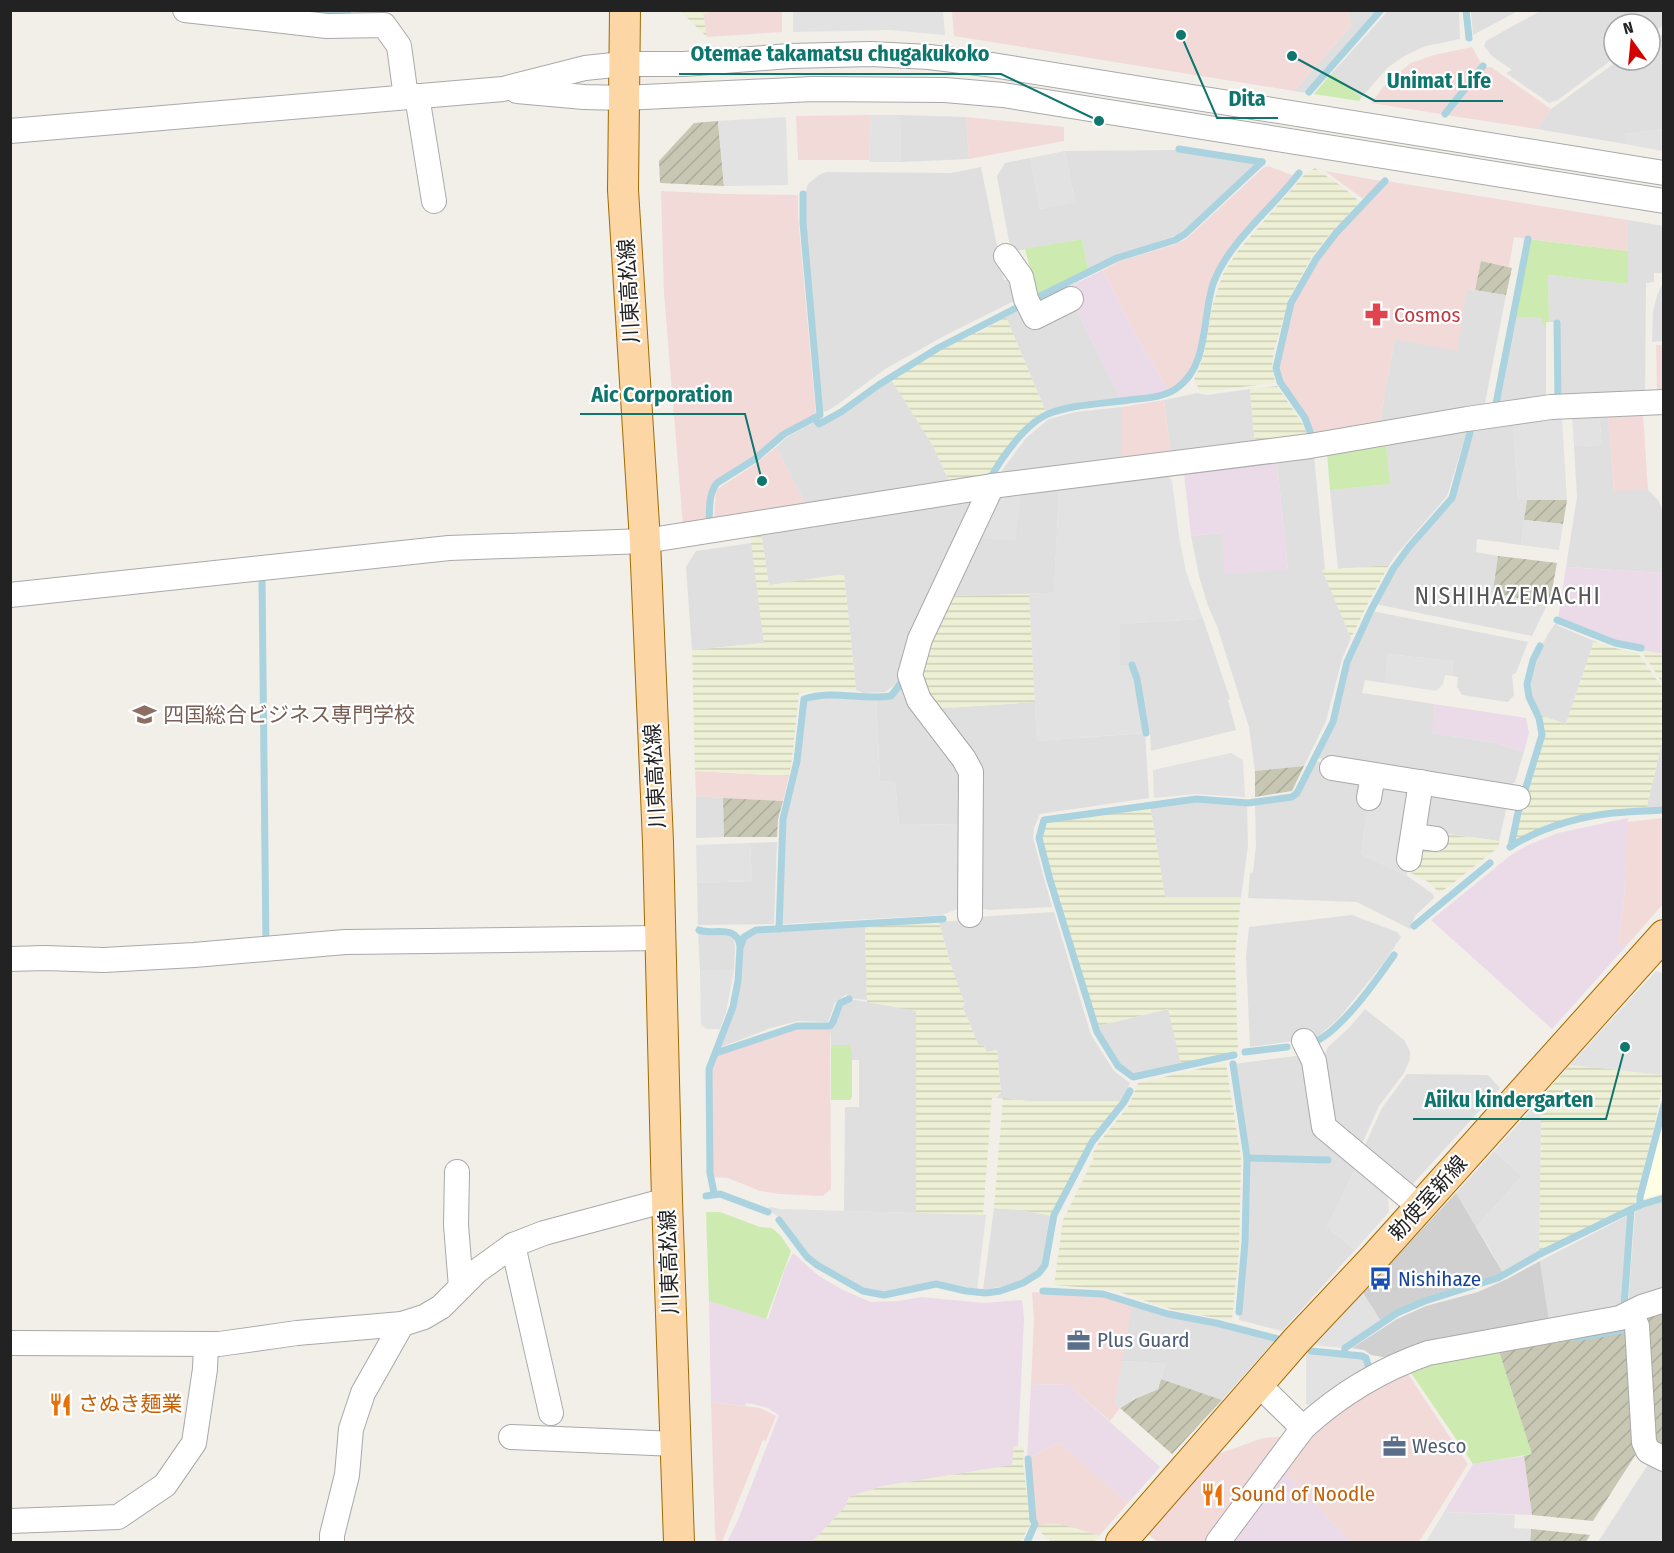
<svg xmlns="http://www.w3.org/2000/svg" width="1674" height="1553" font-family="'Fira Sans Condensed','Noto Sans JP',sans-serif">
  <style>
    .residential { fill: #e0dfdf }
    .commercial { fill: #f2dad9 }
    .industrial { fill: #ebdbe8 }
    .education { fill: #ffffe5 }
    .religious { fill: #d0d0d0 }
    .construction { fill: url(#construction-furrows) }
    .farmland { fill: url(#farmland-rules) }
    .grass { fill: #cdebb0 }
    .parking { fill: #e2e2e2 }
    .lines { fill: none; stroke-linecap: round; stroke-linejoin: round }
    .stream { stroke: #aad3df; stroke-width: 7 }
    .minor-casing { stroke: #a9a9a9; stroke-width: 26 }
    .major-casing { stroke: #a06b00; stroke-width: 32 }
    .minor { stroke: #fff; stroke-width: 24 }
    .major { stroke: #fcd6a4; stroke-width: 30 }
    .labels { text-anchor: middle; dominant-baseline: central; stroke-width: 4.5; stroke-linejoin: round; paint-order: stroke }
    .street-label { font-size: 21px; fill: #222; stroke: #fff }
    .health-label { font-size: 21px; fill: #be3a42; stroke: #fff; text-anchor: start }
    .education-label { font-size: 21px; fill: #785e54; stroke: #fff; text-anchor: start }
    .transit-label { font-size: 21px; fill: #164399; stroke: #fff; text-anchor: start }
    .service-label { font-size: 21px; fill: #4e5e75; stroke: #fff; text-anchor: start }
    .food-label { font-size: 21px; fill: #c56008; stroke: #fff; text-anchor: start }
    .quarter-label { font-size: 24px; letter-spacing: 1.5px; fill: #555; stroke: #fff }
    .leader { fill: none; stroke: #0f766e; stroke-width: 2 }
    .callout-dot { fill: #0f766e; stroke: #fff; stroke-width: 2 }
    .callout-label { font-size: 22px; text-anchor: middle; font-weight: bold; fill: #0f766e; stroke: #fff; stroke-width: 4.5; stroke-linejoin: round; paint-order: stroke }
  </style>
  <defs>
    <pattern id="construction-furrows" width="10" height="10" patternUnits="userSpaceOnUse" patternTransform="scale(1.5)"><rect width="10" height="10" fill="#c7c7b4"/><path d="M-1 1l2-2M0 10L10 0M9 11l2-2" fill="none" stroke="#abab9a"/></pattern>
    <pattern id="farmland-rules" width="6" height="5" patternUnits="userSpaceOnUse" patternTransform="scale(1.5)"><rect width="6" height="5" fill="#eef0d5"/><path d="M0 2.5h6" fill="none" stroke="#ccceb7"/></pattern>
  </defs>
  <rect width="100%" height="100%" fill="#f2efe9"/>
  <!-- residential -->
  <g class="residential">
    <path d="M1542 10 1663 11V26L1650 33V24H1614V58L1558 100 1549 103 1506 73 1512 70 1492 56 1484 46 1486 41Z"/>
    <path d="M1349 11H1379L1307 93 1294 91 1351 26Z"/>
    <path d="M1388 11H1459L1460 39 1426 46 1406 55 1388 67 1361 98 1332 73Z"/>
    <path d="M1471 11V10L1518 11 1473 35Z"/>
    <path d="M1663 34V129L1625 134V144L1537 129 1551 109 1619 60H1650V41Z"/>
    <path d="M900 115 966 117 969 159 901 162Z"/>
    <path d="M1179 150 1259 163 1183 233 1117 256 1088 270 1082 239 1011 252 997 176 1005 163 1030 158 1040 209 1075 202 1065 151Z"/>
    <path d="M981 167 1004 280H1011L1016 300 946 335 885 369 837 405 827 411 822 412 804 223V196L808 184 819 175 826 172 951 173Z"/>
    <path d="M1628 220 1663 226V273H1654V282L1646 283 1645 395 1560 400 1559 322H1549L1548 275 1628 284Z"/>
    <path d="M1663 283V341L1652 342 1653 312 1657 295Z"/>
    <path d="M1066 288 1121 400 1069 406 1046 412 1006 317Z"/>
    <path d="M1467 289 1506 295 1484 408 1379 426 1395 339Z"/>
    <path d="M1513 317 1541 318 1546 331V401L1497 406Z"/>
    <path d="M891 379 933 446 950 483 807 507 776 447 787 437 815 422 819 424 842 413Z"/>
    <path d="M1250 389 1255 445 1171 454 1164 400 1197 393 1207 395Z"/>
    <path d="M1122 407V460L998 476 1026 438 1049 419 1076 412Z"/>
    <path d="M1608 414 1614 490H1648L1658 500 1662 509 1663 573 1566 567 1577 497 1574 446 1602 445 1599 415Z"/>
    <path d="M1513 425 1518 499 1527 500 1521 545 1477 539 1476 552 1498 556 1494 592 1547 605 1532 636 1375 604 1402 559 1453 498 1473 430Z"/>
    <path d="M1467 431 1447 496 1396 555 1389 565 1338 569 1330 490 1389 484 1386 445Z"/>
    <path d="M1314 456 1325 570 1323 571 1351 638 1342 659 1326 721 1304 766 1255 771 1249 727 1217 626 1208 606 1199 576 1191 536 1223 533 1288 570 1277 463Z"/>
    <path d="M1059 489 1054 593 952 596 973 538 1021 493Z"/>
    <path d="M976 498 902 680 885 692 863 693 856 690 844 574 769 586 761 532Z"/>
    <path d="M752 543 764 643 692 650 686 567 696 551Z"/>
    <path d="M1372 611 1528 642 1516 673 1512 675 1514 695 1508 702 1462 695 1457 687 1458 677 1452 676 1453 661 1388 654 1385 683 1365 680 1362 693 1434 704 1433 733 1496 743 1524 752 1515 782 1507 787 1316 758 1334 722 1348 662Z"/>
    <path d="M1202 616 1230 699 1228 700 1236 730 1151 751 1150 731H1146L1138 679 1133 665 1120 666 1119 624 1200 619Z"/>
    <path d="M1556 623 1559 626 1594 641 1566 724 1539 715 1531 696 1528 684 1534 661 1549 632Z"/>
    <path d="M905 685 960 766 964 824 899 825 895 782 880 781 876 698 891 697Z"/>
    <path d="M1035 702 1037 741 1145 733 1149 798 1040 814 1034 828 1033 838 1052 907 989 910 980 908 977 785 930 709Z"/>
    <path d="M1663 738V807L1646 810Z"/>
    <path d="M1315 761 1333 764 1357 779 1369 798 1361 854 1407 876 1433 894 1434 898 1415 916 1410 929 1357 902 1248 898 1250 873 1253 872 1256 846 1255 804 1293 798 1302 787Z"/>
    <path d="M1433 791 1500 801 1506 810 1499 841 1428 831 1422 822Z"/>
    <path d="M696 796 723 798 724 837 696 838Z"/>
    <path d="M1196 800H1217L1247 804 1248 846 1241 897H1165L1150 805Z"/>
    <path d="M777 842 774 924 698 925 697 883 752 881 750 843Z"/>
    <path d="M1054 912 1091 1035 1114 1071 1130 1083 1123 1101H1027L996 1098 1001 1093 997 1050 987 1052 984 1046H979L962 1006 939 922 978 919V917Z"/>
    <path d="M1352 915 1397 932 1401 937 1383 964 1338 1019 1316 1038 1250 1047 1246 957 1249 927Z"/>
    <path d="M865 927 867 1000 847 998V994L835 1002 829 1020 826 1022 798 1021 771 1028 721 1047 739 990 743 944 751 933Z"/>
    <path d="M698 932 702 934 723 933 733 936 735 947 734 970 700 971Z"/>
    <path d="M849 999 916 1010V1213L844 1211 845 1107H859V1060H852V1050L849 1045H831L830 1027 835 1023 840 1004Z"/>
    <path d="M1169 1009 1181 1064 1133 1076 1119 1065 1098 1032 1097 1026Z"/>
    <path d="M1365 1009 1404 1040 1410 1051V1059L1404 1073 1379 1106 1361 1146 1333 1122 1323 1057 1328 1047 1350 1027Z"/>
    <path d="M1296 1056 1304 1063 1356 1168 1327 1227 1355 1250 1282 1331 1239 1320 1246 1242 1248 1159 1327 1161 1328 1159 1248 1157 1234 1064Z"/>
    <path d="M1407 1074 1488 1075 1500 1088 1411 1186 1364 1147 1382 1108Z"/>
    <path d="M1494 1151 1522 1176 1476 1227 1456 1193Z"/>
    <path d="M1663 1199V1291L1628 1304 1635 1213 1641 1206Z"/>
    <path d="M994 1208 1020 1210 1052 1216 1041 1268 1019 1283 983 1290Z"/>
    <path d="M1629 1215 1622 1306 1549 1321 1540 1261Z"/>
    <path d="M1132 1304 1181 1320 1215 1325 1275 1340 1222 1400 1161 1379 1165 1364 1122 1361Z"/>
    <path d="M1649 1463 1663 1471V1542H1598Z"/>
  </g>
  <!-- commercial -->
  <g class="commercial">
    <path d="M714 10 782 11V32L707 37 703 14Z"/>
    <path d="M1349 10 1351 26 1294 91 954 36 952 11Z"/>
    <path d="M1472 47 1481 63 1441 114 1371 103 1389 80 1411 63 1434 55Z"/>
    <path d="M1484 67H1491L1551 109 1537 129 1445 115Z"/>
    <path d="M871 115 869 160H798L796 116Z"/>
    <path d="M966 117 1064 127V141L969 159Z"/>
    <path d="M1268 166 1295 176 1229 251 1216 271 1205 304 1198 351 1192 370 1179 384 1169 391 1131 327 1103 270 1120 261 1176 244 1186 239 1263 168Z"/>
    <path d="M1325 171 1381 181 1363 199Z"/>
    <path d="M1386 181 1628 220V251L1514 237 1509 267 1481 261 1475 290 1467 289 1457 351 1395 339 1379 426 1314 437 1307 419 1281 381 1279 374V358L1293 304 1317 260 1338 234Z"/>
    <path d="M661 191 726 194 798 195V215L816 416 783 432 755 458 713 485 708 496 707 523 683 526 664 293Z"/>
    <path d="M1656 345H1663V393L1657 394Z"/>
    <path d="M1164 400 1171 454 1122 460V407Z"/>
    <path d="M1643 413 1648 490 1614 491 1608 414Z"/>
    <path d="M776 447 807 507 714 520 716 490 754 465Z"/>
    <path d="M695 771 789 776 783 801 723 798 696 796Z"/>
    <path d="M1663 818V904L1627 945 1618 943 1624 900 1627 822Z"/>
    <path d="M798 1027H830L831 1189 823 1196 780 1194 760 1191 728 1178 712 1177 709 1084 711 1071 717 1055 775 1033Z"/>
    <path d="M1032 1292 1103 1296 1132 1304 1115 1404 1120 1408 1110 1421 1069 1385 1031 1384 1034 1319Z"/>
    <path d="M1406 1371 1468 1464 1419 1542H1351L1281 1468 1293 1453 1337 1413Z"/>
    <path d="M711 1402 760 1408 776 1416 766 1441 763 1440 722 1542H716L715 1532Z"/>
    <path d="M1287 1436 1206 1542H1157L1148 1534 1218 1454 1263 1438Z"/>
    <path d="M1059 1442 1128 1503 1099 1536 1059 1524 1037 1525 1034 1520 1028 1465 1029 1458Z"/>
  </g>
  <!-- industrial -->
  <g class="industrial">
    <path d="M1103 270 1131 327 1169 391 1160 394 1121 400 1066 288Z"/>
    <path d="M1277 463 1288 570 1224 574 1223 533 1191 536 1184 474Z"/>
    <path d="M1566 567 1663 573V654L1640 650V647L1615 642 1558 619Z"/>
    <path d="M1434 704 1526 718 1529 733 1524 752 1496 743 1432 733Z"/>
    <path d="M1628 818 1624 900 1618 943 1627 945 1552 1029 1431 920 1511 855 1526 846 1558 833Z"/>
    <path d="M793 1253 819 1276 843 1290 871 1302 899 1301 921 1297 984 1303 1022 1300 1024 1319 1018 1447 1014 1446 1013 1465 883 1486 849 1497 846 1506 812 1542H727L738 1520 779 1415 768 1408 753 1404 746 1403 745 1406 711 1402 709 1301 768 1319 785 1269Z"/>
    <path d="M1031 1384 1069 1385 1160 1467 1128 1503 1059 1442 1027 1459Z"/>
    <path d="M1524 1456 1532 1515 1444 1512 1473 1464Z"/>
    <path d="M1281 1468 1351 1542H1226Z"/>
  </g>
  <!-- education -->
  <path class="education" d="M1663 1111V1193L1641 1200 1643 1188Z"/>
  <!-- religious -->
  <g class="religious">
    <path d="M1456 1193 1503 1273 1477 1284 1425 1299 1395 1311 1380 1320 1363 1293Z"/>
    <path d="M1540 1261 1549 1321 1389 1358 1371 1355 1364 1350 1352 1348 1397 1319 1426 1306 1478 1292 1507 1279Z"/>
  </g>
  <!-- construction -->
  <g class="construction">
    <path d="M718 121 724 186 660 183 659 161 694 123Z"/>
    <path d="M1481 261 1512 268 1506 295 1475 290Z"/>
    <path d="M1527 500H1567L1563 524 1524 520Z"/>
    <path d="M1498 556 1557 563 1551 596 1547 605 1493 592Z"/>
    <path d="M1304 766 1292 791 1255 797V771Z"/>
    <path d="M723 798 783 801 778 819 777 837H724Z"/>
    <path d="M1663 1309V1451L1656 1446 1643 1315Z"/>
    <path d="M1626 1331H1628L1636 1454 1593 1521 1532 1515 1524 1456 1531 1454 1499 1352Z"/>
    <path d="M1161 1379 1222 1400 1172 1454 1120 1408 1135 1399 1158 1389Z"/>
    <path d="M1531 1529 1590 1535 1586 1542H1530Z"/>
  </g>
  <!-- farmland -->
  <g class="farmland">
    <path d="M680 11H714L703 14 707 37Z"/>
    <path d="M1315 168 1344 188 1360 202 1328 236 1311 258 1290 297 1274 350 1272 366 1275 383 1200 392 1194 378 1199 369 1204 353 1212 307 1223 274 1237 252 1304 175Z"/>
    <path d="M1006 317 1046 412 1021 434 1004 453 990 477 950 483 933 446 891 379 939 350 975 332 976 334Z"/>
    <path d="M1277 386 1307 430V437L1255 445 1250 389Z"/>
    <path d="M761 532 769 585 844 574 856 690 837 689 799 693 792 759 789 776 695 771 692 650 764 643 750 534Z"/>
    <path d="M1389 565 1366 607 1351 638 1322 570Z"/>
    <path d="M1029 594 1035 702 930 709 916 666 952 596Z"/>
    <path d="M1594 641 1610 647 1638 653 1664 690 1663 738 1646 810H1625L1576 819 1520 839 1513 844 1518 814 1543 735 1539 715 1566 724Z"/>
    <path d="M1640 650 1663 654V684L1648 661Z"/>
    <path d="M1150 805 1165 897H1241L1235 957 1238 1052 1181 1064 1168 1009 1097 1026 1044 852 1041 838 1042 829 1045 820Z"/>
    <path d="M1438 833 1499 841V847L1440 893 1427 881 1407 871 1418 850Z"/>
    <path d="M939 922 949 959 965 1005 962 1006 979 1046H984L987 1052 997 1050 1001 1093 992 1098 983 1215 916 1213V1011L867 1002 865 927Z"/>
    <path d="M1219 1064H1226L1241 1158 1239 1251 1232 1321 1173 1310 1113 1290 1054 1285 1063 1220 1094 1158 1091 1156 1097 1145 1129 1105 1138 1083Z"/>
    <path d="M1570 1065 1647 1072 1663 1075V1081L1653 1133 1634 1206 1539 1252 1541 1122 1538 1102Z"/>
    <path d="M1003 1098 1027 1101H1123L1091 1141 1052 1216 1020 1210 994 1208Z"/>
    <path d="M1014 1446 1024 1447 1023 1464 1031 1524 1020 1542H812L846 1506 849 1497 883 1486 1012 1465Z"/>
    <path d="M1059 1524 1079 1529 1099 1536 1094 1542H1051L1036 1528 1037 1525Z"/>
  </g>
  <!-- grass -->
  <g class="grass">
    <path d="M1332 73 1361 98 1359 101 1314 94Z"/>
    <path d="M1082 239 1088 270 1037 295 1025 249Z"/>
    <path d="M1528 239 1628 251V284L1548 275 1549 322H1546V331L1541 318 1513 317Z"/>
    <path d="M1386 445 1390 484 1330 490 1327 454Z"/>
    <path d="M831 1045H849L852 1050V1097L850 1100H831Z"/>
    <path d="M706 1212H720L760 1227 772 1228 781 1236 791 1251 766 1319 709 1301Z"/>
    <path d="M1499 1351 1532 1454 1473 1464 1409 1370Z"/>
  </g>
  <!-- parking -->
  <g class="parking">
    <path d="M793 11H943L945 35 890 30 793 32Z"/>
    <path d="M871 115H900L901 162H869Z"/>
    <path d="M786 117 788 185 724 186 718 121Z"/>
    <path d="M1663 129V151L1625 144 1624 134Z"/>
    <path d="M1065 151 1075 203 1040 209 1030 158Z"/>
    <path d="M1599 415 1602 445 1574 446 1572 417Z"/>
    <path d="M1562 418 1567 500H1518L1513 425Z"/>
    <path d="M1168 476 1172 481 1179 536 1186 572 1202 616 1201 619 1120 624V665H1129L1135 680 1143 733 1037 741 1029 594 1054 592 1059 489Z"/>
    <path d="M1021 493 1016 541 973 538 993 496Z"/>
    <path d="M1524 520 1563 524 1559 550 1521 545Z"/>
    <path d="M1387 654 1453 661 1452 676 1445 675 1443 684 1436 691 1385 683Z"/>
    <path d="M831 696 876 698 880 781 895 782 899 825 964 824 963 900 958 909 941 915 780 924 785 819 799 761 806 700 816 697Z"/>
    <path d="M1231 753 1243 760 1245 797 1195 794 1154 798 1153 770Z"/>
    <path d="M1386 783 1405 786 1411 795 1407 876 1361 854 1369 798Z"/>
    <path d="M750 843 752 881 697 883 696 845Z"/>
    <path d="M734 970 726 1012 720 1029H706L701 1025 700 971Z"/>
    <path d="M1656 971 1663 973V1075L1570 1065Z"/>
    <path d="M1538 1102 1541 1122 1539 1252 1503 1273 1491 1251 1476 1227 1522 1176 1494 1151Z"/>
    <path d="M1356 1168 1388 1195 1389 1212 1355 1250 1327 1227Z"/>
    <path d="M770 1207 780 1209 986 1215 977 1290 938 1281 886 1292H877L862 1287 813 1259 782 1219 768 1210Z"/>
    <path d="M1363 1293 1380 1320 1342 1348 1315 1345Z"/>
    <path d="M1309 1351 1330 1355 1361 1357 1364 1359 1367 1367 1314 1405 1306 1404V1356Z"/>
    <path d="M1122 1361 1165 1364 1158 1389 1135 1399 1120 1408 1115 1404Z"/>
    <path d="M1444 1512 1515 1515 1514 1528 1531 1529 1530 1542H1426Z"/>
  </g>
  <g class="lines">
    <!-- stream -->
    <g class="stream">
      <path d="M1466 10 1469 38"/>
      <path d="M295 11 348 10"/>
      <path d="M1309 92 1381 10"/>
      <path d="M1445 114 1483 66"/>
      <path d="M1179 149 1262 162"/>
      <path d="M1557 323 1558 400"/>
      <path d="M1495 409 1528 239"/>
      <path d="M814 418 819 424 841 412 880 384 938 348 1018 307 1117 258 1175 240 1185 234 1262 162"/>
      <path d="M1312 437 1305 418 1280 382 1276 368 1291 303 1316 259 1336 233 1385 181"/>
      <path d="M991 477C1002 457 1026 423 1048 414 1073 404 1103 404 1129 400 1145 398 1163 398 1177 388 1209 366 1202 317 1213 284 1228 242 1273 208 1299 173"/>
      <path d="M709 523C710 509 708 494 717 483L755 459 784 434 820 415 803 223V194"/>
      <path d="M262 579 266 946"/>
      <path d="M1557 620 1615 643 1641 648"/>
      <path d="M1132 665 1137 679 1146 733"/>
      <path d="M1511 846 1518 813 1542 735 1539 718 1529 697 1527 684 1533 660 1540 646"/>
      <path d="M1510 847C1543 826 1587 814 1626 812 1639 811 1651 811 1664 810"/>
      <path d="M1414 926 1490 863"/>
      <path d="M779 929 783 819 797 761 804 699C834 689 861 701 891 696L905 678"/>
      <path d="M699 930C711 936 737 923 740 946"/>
      <path d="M1310 1044C1339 1034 1376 981 1394 955"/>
      <path d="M1245 1052 1287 1047"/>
      <path d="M716 1053 797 1026H830L833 1022 840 1003 849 999"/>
      <path d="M1234 1055 1133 1077 1118 1066 1097 1032 1050 880 1039 838 1044 820 1196 799 1248 803 1292 797 1297 793 1333 722 1347 662 1371 610 1393 569 1409 547 1452 498 1471 429"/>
      <path d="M1233 1064 1247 1158 1245 1242 1239 1312"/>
      <path d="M1247 1158 1328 1160"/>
      <path d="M714 1193 710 1173 709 1069 733 1007 738 981 740 948 744 937 756 930 943 919"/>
      <path d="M706 1196 720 1194 768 1212"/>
      <path d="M1640 1205V1197L1664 1105"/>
      <path d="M779 1220 807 1257 817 1265 863 1291 884 1295 936 1284 966 1291 986 1293 1000 1291 1023 1283 1039 1273 1045 1265 1054 1215 1092 1142 1124 1102 1130 1091"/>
      <path d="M1043 1291 1103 1294 1168 1314 1216 1323 1278 1339"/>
      <path d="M1624 1306 1631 1210"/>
      <path d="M1576 1338 1630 1329"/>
      <path d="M1311 1351 1362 1356 1366 1358 1369 1368"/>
      <path d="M1344 1354 1345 1348 1397 1313 1425 1301 1498 1278 1540 1254 1640 1205 1664 1198"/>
      <path d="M1027 1542 1035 1524 1033 1520 1028 1459"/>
    </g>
    <defs>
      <g id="minor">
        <path d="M185 10 327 26 384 25 399 46 406 97"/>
        <path d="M517 91 584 97 623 98 813 89 945 90 1003 95 1664 201"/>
        <path d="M417 96 434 201"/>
        <path d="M10 131 503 89 585 68 623 64H684L790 56 871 54 929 57 986 64 1664 173"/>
        <path d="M1006 256 1021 277 1026 299 1035 317 1071 299"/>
        <path d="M10 595 449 548 645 541 992 486 1310 446 1467 419 1551 407 1664 402"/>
        <path d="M1332 768 1518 798"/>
        <path d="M1369 798 1373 775"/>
        <path d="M1413 836 1436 839"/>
        <path d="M1409 859 1421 782"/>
        <path d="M970 915 971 772 964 759 919 700 910 675 920 639 992 486"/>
        <path d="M10 959 45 958 104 960 194 955 345 942 660 938"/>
        <path d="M1304 1041 1314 1061 1324 1127 1420 1207"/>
        <path d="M457 1172 456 1225 461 1287"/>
        <path d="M513 1245 551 1413"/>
        <path d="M1631 1313 1637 1326 1644 1442 1648 1451 1664 1459"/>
        <path d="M10 1343 219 1344 297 1333 402 1324 424 1317 441 1307 477 1271 513 1245 544 1233 667 1200"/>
        <path d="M1259 1385 1303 1428"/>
        <path d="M511 1437 676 1444"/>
        <path d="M10 1521 118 1517 165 1485 194 1443 205 1369 206 1345"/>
        <path d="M332 1542V1535L347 1475 351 1429 363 1393 402 1324"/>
        <path d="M1218 1542 1303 1428C1339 1395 1382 1369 1428 1353L1620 1318 1642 1307 1664 1300"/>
      </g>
      <g id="major">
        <path d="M625 10 623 190 645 541 658 842 667 1200 679 1542"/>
        <path d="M1121 1542 1296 1341 1376 1256 1664 935"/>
      </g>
    </defs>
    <!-- minor casing -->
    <use href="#minor" class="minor-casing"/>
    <!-- major casing -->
    <use href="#major" class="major-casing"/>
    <!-- minor -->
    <use href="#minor" class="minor"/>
    <!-- major -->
    <use href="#major" class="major"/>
  </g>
  <!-- icons -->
  <defs>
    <symbol id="pharmacy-bare" viewBox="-9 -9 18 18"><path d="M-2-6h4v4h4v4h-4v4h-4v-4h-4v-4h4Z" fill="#e0444e" stroke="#fff" stroke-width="2.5" paint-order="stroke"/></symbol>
    <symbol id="school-bare" viewBox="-9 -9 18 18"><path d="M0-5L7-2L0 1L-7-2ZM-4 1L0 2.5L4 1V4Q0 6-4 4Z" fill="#8d6e63" stroke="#fff" stroke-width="2.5" paint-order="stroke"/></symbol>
    <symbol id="bus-bare" viewBox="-9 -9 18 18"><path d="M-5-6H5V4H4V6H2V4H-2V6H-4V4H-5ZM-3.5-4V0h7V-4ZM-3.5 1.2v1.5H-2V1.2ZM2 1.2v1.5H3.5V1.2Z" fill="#1a4fb4" stroke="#fff" stroke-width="2.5" paint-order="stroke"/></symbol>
    <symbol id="office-bare" viewBox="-9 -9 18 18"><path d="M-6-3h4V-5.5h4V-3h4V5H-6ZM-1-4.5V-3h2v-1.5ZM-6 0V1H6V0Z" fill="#5c6f8a" stroke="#fff" stroke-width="2.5" paint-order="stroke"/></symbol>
    <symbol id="restaurant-bare" viewBox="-9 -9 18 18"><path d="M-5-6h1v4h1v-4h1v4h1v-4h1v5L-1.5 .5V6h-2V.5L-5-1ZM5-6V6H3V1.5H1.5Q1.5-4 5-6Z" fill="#e8710a" stroke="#fff" stroke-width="2.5" paint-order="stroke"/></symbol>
  </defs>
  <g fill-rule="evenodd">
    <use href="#pharmacy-bare" x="1360" y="298" width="33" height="33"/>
    <use href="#school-bare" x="128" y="698" width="33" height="33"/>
    <use href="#bus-bare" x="1364" y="1262" width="33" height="33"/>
    <use href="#office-bare" x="1062" y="1324" width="33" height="33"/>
    <use href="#restaurant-bare" x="44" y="1388" width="33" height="33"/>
    <use href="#office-bare" x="1378" y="1430" width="33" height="33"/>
    <use href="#restaurant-bare" x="1196" y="1478" width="33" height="33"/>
  </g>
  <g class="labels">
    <!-- street labels -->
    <g class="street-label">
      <text transform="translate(629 291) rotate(-93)">川東高松線</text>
      <text transform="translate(655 776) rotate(-93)">川東高松線</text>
      <text transform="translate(1428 1198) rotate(-48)">勅使室新線</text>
      <text transform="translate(669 1262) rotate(-92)">川東高松線</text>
    </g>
    <!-- health labels -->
    <g class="health-label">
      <text x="1394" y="315">Cosmos</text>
    </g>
    <!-- education labels -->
    <g class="education-label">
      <text x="163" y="715">四国総合ビジネス専門学校</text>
    </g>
    <!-- transit labels -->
    <g class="transit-label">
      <text x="1398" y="1279">Nishihaze</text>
    </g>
    <!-- service labels -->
    <g class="service-label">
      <text x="1097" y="1340">Plus Guard</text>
      <text x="1412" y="1446">Wesco</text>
    </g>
    <!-- food labels -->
    <g class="food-label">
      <text x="78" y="1404">さぬき麺業</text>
      <text x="1231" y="1494">Sound of Noodle</text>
    </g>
    <!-- quarter labels -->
    <g class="quarter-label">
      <text x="1508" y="596">NISHIHAZEMACHI</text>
    </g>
  </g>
  <!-- callouts -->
  <path class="leader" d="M1099 121L1001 74H679M1292 56L1375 101H1503M1181 35L1217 118H1278M762 481L745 414H580M1625 1047L1606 1119H1413"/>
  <g class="callout-dot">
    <circle cx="1099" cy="121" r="6"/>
    <circle cx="1292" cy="56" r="6"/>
    <circle cx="1181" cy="35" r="6"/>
    <circle cx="762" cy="481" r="6"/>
    <circle cx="1625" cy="1047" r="6"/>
  </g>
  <g class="callout-label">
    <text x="840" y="61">Otemae takamatsu chugakukoko</text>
    <text x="1439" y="88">Unimat Life</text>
    <text x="1247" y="106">Dita</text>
    <text x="662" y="402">Aic Corporation</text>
    <text x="1509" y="1107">Aiiku kindergarten</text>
  </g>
  <!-- border -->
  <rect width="1674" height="1553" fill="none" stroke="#222222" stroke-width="24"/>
  <!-- north arrow -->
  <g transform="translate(1632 42) rotate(345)"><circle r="28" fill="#ffffff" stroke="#a7a7a7" stroke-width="1.5"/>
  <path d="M0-4.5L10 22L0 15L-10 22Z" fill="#d40000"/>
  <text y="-9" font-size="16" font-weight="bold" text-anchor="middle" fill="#222222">N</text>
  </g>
</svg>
